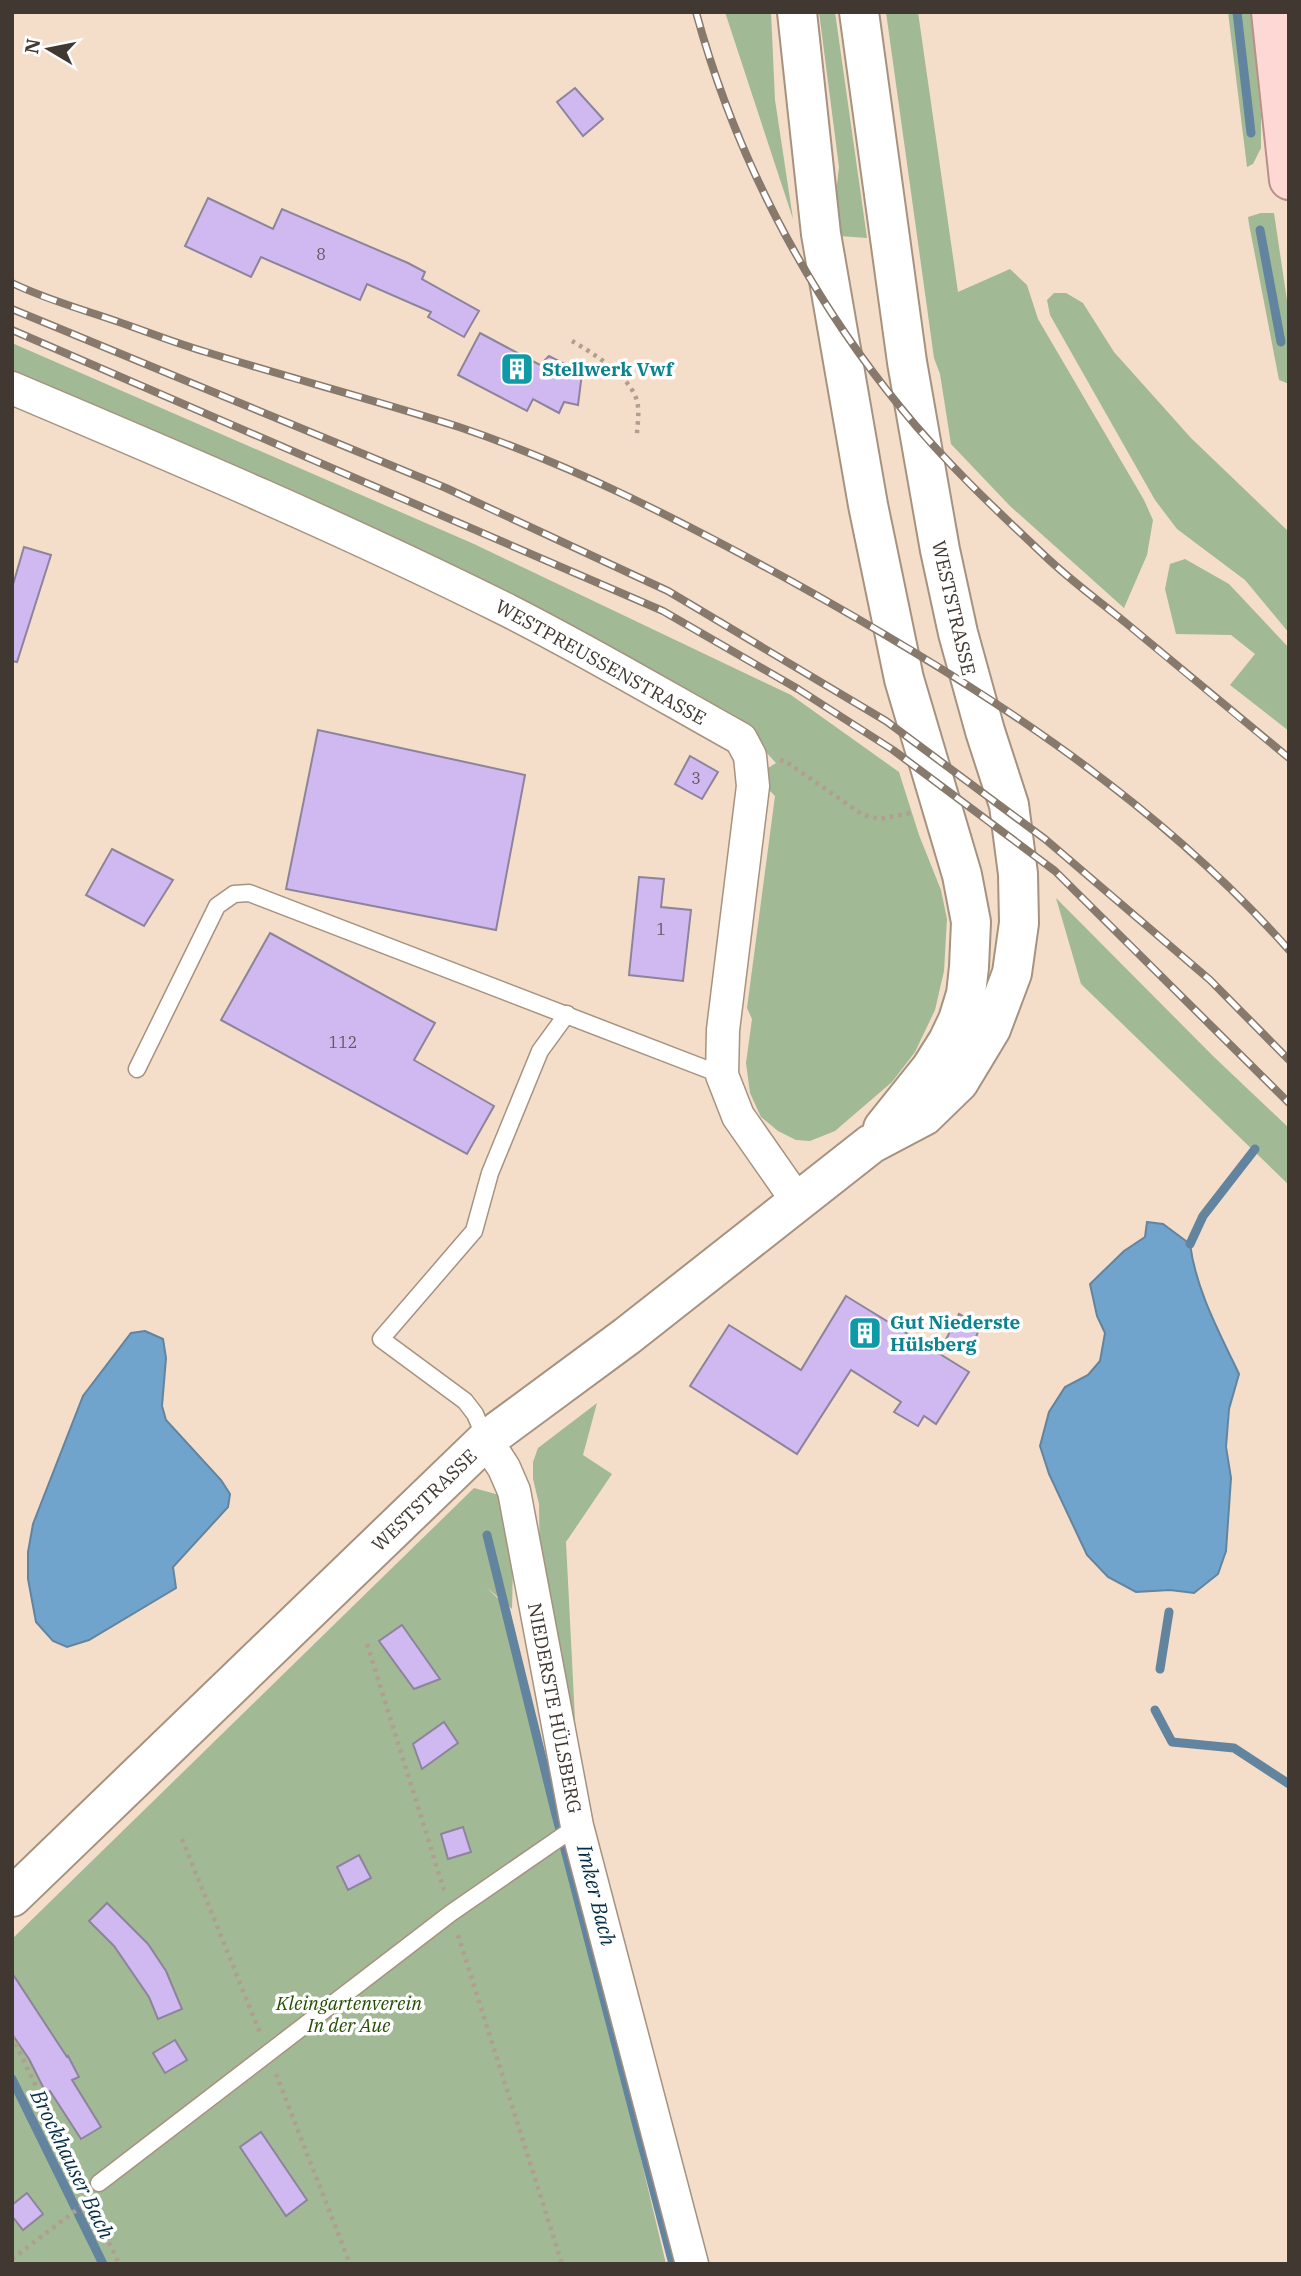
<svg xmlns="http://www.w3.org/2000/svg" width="1301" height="2276" font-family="'IBM Plex Serif',serif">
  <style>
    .green { fill: #a1b994 }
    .water { fill: #71a4cd; stroke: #63849e; stroke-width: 2 }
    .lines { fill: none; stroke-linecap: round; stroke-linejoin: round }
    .stream { stroke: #63849e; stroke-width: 9 }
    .building { fill: #d0b9f1; stroke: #8d849b; stroke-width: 2 }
    .service-casing { stroke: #a6927f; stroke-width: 19 }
    .minor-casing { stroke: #a6927f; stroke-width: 35 }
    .tertiary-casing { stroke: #a6927f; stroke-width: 42 }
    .primary-casing { stroke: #ba8f89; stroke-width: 42 }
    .path { stroke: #b09f90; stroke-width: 4.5; stroke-dasharray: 3.5 5; stroke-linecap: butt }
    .service { stroke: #fff; stroke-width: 16 }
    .minor { stroke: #fff; stroke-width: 32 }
    .tertiary { stroke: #fff; stroke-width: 38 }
    .primary { stroke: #fdd8d5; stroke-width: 38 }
    .rail-casing { stroke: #877a6d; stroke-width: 8 }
    .rail { stroke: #fff; stroke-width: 5; stroke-dasharray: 16; stroke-linecap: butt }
    .labels { text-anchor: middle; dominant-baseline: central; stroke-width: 7; stroke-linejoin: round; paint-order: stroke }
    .number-label { font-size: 16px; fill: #655961 }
    .culture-label { font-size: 19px; font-weight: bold; fill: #0d838f; stroke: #fff; text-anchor: start }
    .street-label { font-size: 19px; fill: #413931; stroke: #fff }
    .park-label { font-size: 19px; font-style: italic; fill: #244e00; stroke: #fff }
    .water-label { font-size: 21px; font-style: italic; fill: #022c47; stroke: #fff }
  </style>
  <rect width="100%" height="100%" fill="#f4deca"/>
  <!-- green -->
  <g class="green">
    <path d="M725 12H771L775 100 793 219Z"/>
    <path d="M819 12H835L867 238 839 236 835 202 839 167Z"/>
    <path d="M886 12H918L958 292 1010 269 1027 285 1038 319 1144 500 1153 520 1147 555 1124 608 1010 506 951 444 940 374 934 358Z"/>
    <path d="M1228 12H1251L1261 114V148L1253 164 1247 167Z"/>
    <path d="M1261 213H1274L1289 314V384L1279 380 1249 224 1248 217Z"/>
    <path d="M1054 293H1066L1083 303 1114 352 1191 438 1289 532V633L1245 580 1177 529 1155 500 1050 315 1047 300Z"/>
    <path d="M12 343 474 544 791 695 899 772 919 835 941 890 947 919 944 971 935 1010 915 1052 892 1082 835 1131 810 1141 796 1140 778 1131 761 1117 750 1093 746 1063 752 1019 747 1008 775 796 769 790 768 768 776 763 753 738 12 376Z"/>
    <path d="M1185 559 1229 584 1289 648V731L1230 685 1255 654 1231 635 1176 634 1165 589 1170 564Z"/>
    <path d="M1056 898 1213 1056 1289 1128V1185L1081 984Z"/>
    <path d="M597 1403 583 1455 612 1474 566 1542 578 1779 540 1572 539 1504 533 1479V1462L538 1448Z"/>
    <path d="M474 1488 503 1496 506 1533 513 1565 512 1609 486 1587 510 1610 666 2264H12V1939Z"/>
  </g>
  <!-- water -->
  <g class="water">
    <path d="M1147 1222 1163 1224 1190 1244C1196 1290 1219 1332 1239 1374L1229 1409 1226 1447 1231 1478 1226 1551 1218 1574 1194 1593 1170 1590 1136 1592 1108 1577 1087 1555 1049 1474 1040 1446 1049 1412 1065 1387 1088 1375 1100 1361 1105 1333 1097 1316 1090 1284 1124 1251 1145 1237Z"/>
    <path d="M145 1331 163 1339 166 1358 162 1406 166 1420 221 1480 230 1494 228 1507 173 1567 176 1588 89 1640 67 1647 53 1641 36 1622 28 1579V1552L33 1524 83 1396 131 1333Z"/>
  </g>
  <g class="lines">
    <!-- stream -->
    <g class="stream">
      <path d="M1237 12 1251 133"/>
      <path d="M1260 230 1281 342"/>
      <path d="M1190 1244 1203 1216 1255 1149"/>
      <path d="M487 1535 556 1815 673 2264"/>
      <path d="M1160 1669 1169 1612"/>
      <path d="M1155 1710 1172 1742 1234 1748 1289 1784"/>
      <path d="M12 2079 103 2264"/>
    </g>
  </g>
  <!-- building -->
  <g class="building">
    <path d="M575 88 603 119 583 136 557 102Z"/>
    <path d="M208 198 273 229 282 209 408 263 425 272 422 279 479 311 464 337 428 317 431 312 367 284 360 300 261 257 251 277 185 246Z"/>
    <path d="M480 333 540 365 549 356 582 373 578 405 564 402 559 413 533 399 527 411 458 375Z"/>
    <path d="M24 547 51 555 17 662 12 661V588Z"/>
    <path d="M318 730 525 775 496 930 286 889Z"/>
    <path d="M690 756 718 772 702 799 675 784Z"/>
    <path d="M112 849 173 880 144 926 86 895Z"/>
    <path d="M639 877 664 879 661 907 691 910 683 981 629 975Z"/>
    <path d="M270 933 435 1023 414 1060 494 1106 467 1154 221 1020Z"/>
    <path d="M846 1296 939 1353 959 1314 980 1326 975 1340 940 1354 969 1372 936 1424 924 1416 918 1426 894 1412 901 1402 851 1370 797 1454 690 1386 729 1325 801 1370Z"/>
    <path d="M402 1625 440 1679 414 1689 379 1641Z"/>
    <path d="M444 1722 458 1743 422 1769 413 1744Z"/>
    <path d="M463 1827 471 1852 448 1859 441 1834Z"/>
    <path d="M359 1855 371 1878 348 1890 337 1867Z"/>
    <path d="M107 1903 148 1944 166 1971 182 2009 158 2019 149 1997 114 1946 89 1921Z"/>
    <path d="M12 1973 67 2057 68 2056 79 2077 72 2080 101 2127 81 2139 50 2091 46 2093 29 2059 12 2034Z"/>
    <path d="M175 2040 187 2060 165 2073 153 2053Z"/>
    <path d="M261 2132 307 2200 286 2216 240 2147Z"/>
    <path d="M27 2193 43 2214 23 2230 12 2216V2205Z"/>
  </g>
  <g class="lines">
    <defs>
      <g id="service">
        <path d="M137 1069 217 906 234 894 249 893 722 1075"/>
        <path d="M486 1440 475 1414 465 1401 381 1339 474 1231 490 1173 540 1051 567 1014"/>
        <path d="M99 2183 451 1913 577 1826"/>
      </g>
      <g id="minor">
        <path d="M12 388C180 459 347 530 509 611 588 651 664 696 741 739L750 756 753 786 723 1030 722 1075 738 1116 798 1202"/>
        <path d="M486 1440 504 1468 514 1491 577 1826 692 2264"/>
      </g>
      <g id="tertiary">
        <path d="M797 12 821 234 868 505 904 679 962 875 971 922 969 967 966 994 958 1020 948 1041 931 1068 883 1128"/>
        <path d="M12 1897 486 1440 627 1336 871 1144 924 1116 959 1082 991 1029 1012 973 1019 923 1018 874 1009 805 985 731 958 633 940 550 907 362 859 12"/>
      </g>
      <path id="primary" d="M1271 12 1289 180"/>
    </defs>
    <!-- service casing -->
    <use href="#service" class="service-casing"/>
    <!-- minor casing -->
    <use href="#minor" class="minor-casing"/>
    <!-- tertiary casing -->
    <use href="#tertiary" class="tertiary-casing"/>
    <!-- primary casing -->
    <use href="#primary" class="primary-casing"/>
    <!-- path -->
    <g class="path">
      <path d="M572 341C594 354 636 379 638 407 639 417 637 427 637 436"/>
      <path d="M780 760 785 761 863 815 880 819 910 813"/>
      <path d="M367 1644 444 1890"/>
      <path d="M182 1839 260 2033"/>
      <path d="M458 1935 562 2264"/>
      <path d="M12 2036 79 2177"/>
      <path d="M276 2074 350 2264"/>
      <path d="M91 2204 119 2264"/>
      <path d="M12 2259 87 2202"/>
    </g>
    <!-- service -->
    <use href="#service" class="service"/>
    <!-- minor -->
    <use href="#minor" class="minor"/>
    <!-- tertiary -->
    <use href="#tertiary" class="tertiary"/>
    <!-- primary -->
    <use href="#primary" class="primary"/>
    <defs>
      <g id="rail">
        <path d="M696 12C735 156 807 293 901 408 944 461 995 509 1045 556 1070 580 1099 601 1126 623 1180 668 1234 713 1289 758"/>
        <path d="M12 283C45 299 81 309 116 321 145 331 175 343 206 352 290 378 375 400 459 427 575 466 683 522 791 581 971 681 1151 794 1289 950"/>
        <path d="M12 309 446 488 668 591 886 721 1045 839 1210 980 1289 1060"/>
        <path d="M12 330 663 611 798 689 893 750 1055 871 1289 1103"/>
      </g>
    </defs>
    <!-- rail casing -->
    <use href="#rail" class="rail-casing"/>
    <!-- rail -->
    <use href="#rail" class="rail"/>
  </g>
  <!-- icons -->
  <defs>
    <symbol id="building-square" viewBox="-11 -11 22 22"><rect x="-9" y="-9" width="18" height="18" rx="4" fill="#0f9aa8" stroke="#fff"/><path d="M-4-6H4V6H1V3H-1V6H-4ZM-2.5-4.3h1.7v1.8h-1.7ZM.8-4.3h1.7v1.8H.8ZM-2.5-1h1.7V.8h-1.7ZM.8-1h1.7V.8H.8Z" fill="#fff"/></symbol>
  </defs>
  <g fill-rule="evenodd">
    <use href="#building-square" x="498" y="350" width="38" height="38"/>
    <use href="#building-square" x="846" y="1314" width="38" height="38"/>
  </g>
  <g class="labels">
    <!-- number labels -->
    <g class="number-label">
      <text x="321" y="254">8</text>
      <text x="696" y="778">3</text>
      <text x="661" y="929">1</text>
      <text x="343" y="1042">112</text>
    </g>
    <!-- culture labels -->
    <g class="culture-label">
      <text x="542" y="369">Stellwerk Vwf</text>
      <text x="890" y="1322">Gut Niederste<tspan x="890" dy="22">Hülsberg</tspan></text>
    </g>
    <!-- street labels -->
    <g class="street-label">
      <text transform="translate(954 608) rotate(77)">WESTSTRASSE</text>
      <text transform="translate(601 662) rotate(29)">WESTPREUSSENSTRASSE</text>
      <text transform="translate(424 1500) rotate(-44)">WESTSTRASSE</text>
      <text transform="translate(555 1708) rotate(79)">NIEDERSTE HÜLSBERG</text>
    </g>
    <!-- park labels -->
    <g class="park-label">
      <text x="349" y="2003">Kleingartenverein<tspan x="349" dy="22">In der Aue</tspan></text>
    </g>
    <!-- water labels -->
    <g class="water-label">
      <text transform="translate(597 1895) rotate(76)">Imker Bach</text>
      <text transform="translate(73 2164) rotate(64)">Brockhauser Bach</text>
    </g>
  </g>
  <!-- border -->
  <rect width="1301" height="2276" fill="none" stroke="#413931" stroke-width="28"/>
  <!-- north arrow -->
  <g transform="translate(49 49) rotate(280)" stroke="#ffffff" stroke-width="5" paint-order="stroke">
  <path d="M0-5L12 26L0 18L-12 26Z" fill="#413931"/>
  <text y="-10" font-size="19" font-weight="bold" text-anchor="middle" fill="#413931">N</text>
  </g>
</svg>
